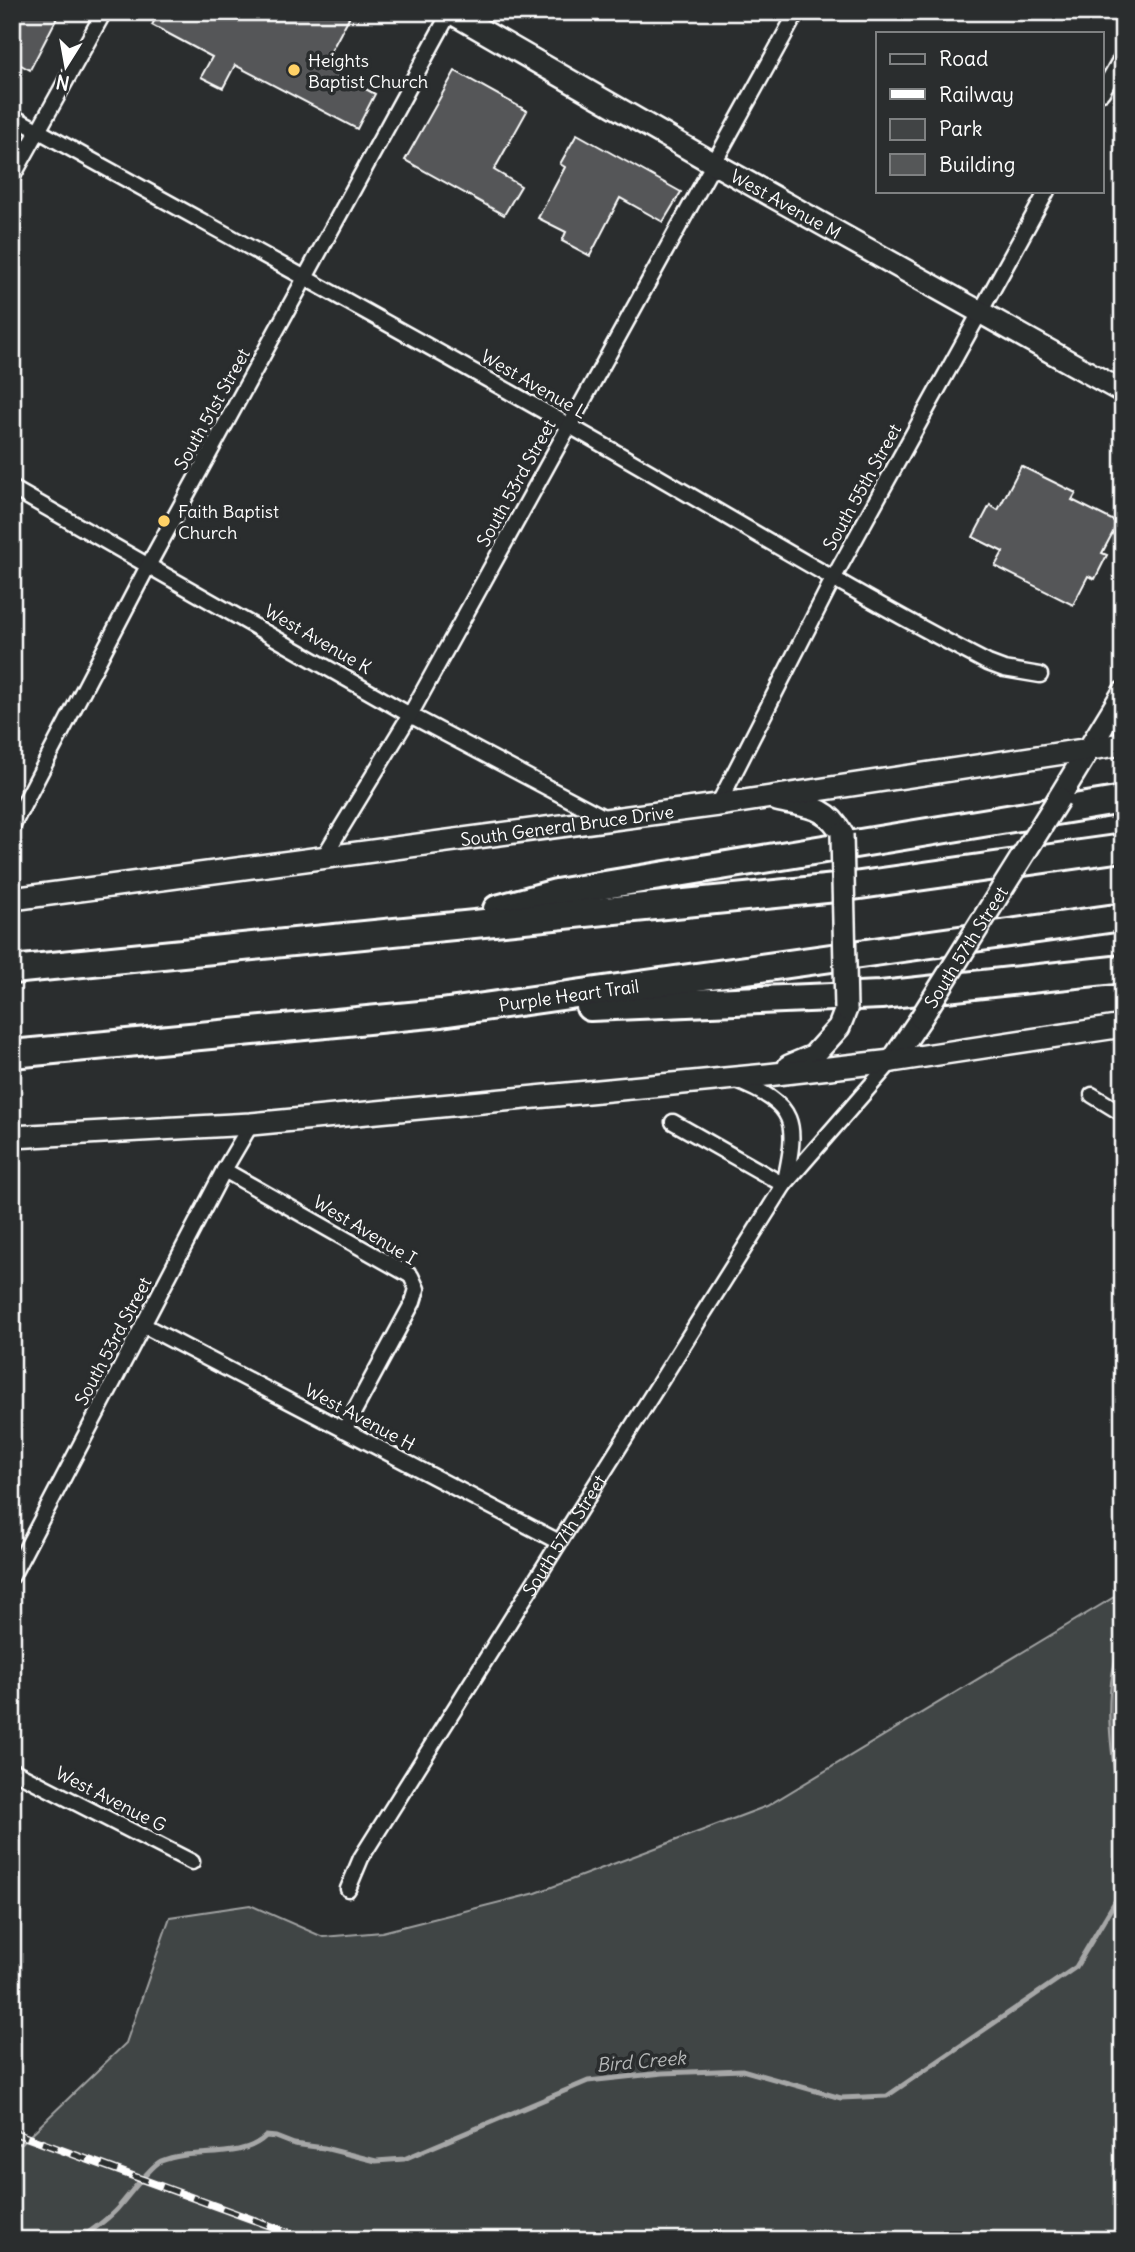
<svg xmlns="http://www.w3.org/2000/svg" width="1135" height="2252" font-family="Delius,sans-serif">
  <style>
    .green { fill: #414445; stroke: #a0a2a2; stroke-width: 2 }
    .water { fill: #6a6c6d; stroke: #a6a7a7; stroke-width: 2 }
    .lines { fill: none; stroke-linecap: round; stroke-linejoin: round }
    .shore { stroke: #c3c4c5; stroke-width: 2 }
    .stream { stroke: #a6a7a7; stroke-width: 5 }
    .building { fill: #555758; stroke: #fff; stroke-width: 2 }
    .street-casing { stroke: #fff; stroke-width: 19 }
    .secondary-casing { stroke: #fff; stroke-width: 26 }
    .highway-casing { stroke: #fff; stroke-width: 32 }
    .street { stroke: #2a2d2e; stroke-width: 14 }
    .secondary { stroke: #2a2d2e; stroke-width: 21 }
    .highway { stroke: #2a2d2e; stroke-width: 26 }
    .rail-casing { stroke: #fff; stroke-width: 8 }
    .rail { stroke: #2a2d2e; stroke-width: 5; stroke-dasharray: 16; stroke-linecap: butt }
    .secondary-bridge-casing { stroke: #fff; stroke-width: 26; stroke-linecap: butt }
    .secondary-bridge { stroke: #2a2d2e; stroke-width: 21 }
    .poi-dot { fill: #ffd166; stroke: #2a2d2e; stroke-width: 2.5 }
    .labels { text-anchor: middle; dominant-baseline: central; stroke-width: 7; stroke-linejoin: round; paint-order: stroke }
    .poi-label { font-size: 18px; fill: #fff; stroke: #2a2d2e; text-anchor: start }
    .street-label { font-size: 18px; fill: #fff; stroke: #2a2d2e }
    .water-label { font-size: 19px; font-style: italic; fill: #b4b6b6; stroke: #2a2d2e }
  </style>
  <rect width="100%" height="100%" fill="#2a2d2e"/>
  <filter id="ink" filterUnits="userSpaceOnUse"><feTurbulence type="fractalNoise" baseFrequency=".0143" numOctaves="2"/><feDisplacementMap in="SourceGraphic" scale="14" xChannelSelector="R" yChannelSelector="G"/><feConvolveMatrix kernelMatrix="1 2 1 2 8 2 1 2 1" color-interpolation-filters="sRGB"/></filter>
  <g filter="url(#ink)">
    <!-- green -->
    <path class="green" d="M1123 1579V2240H12V2141L21 2144 126 2043 170 1917 250 1905 323 1937 382 1932 536 1893 767 1806 1114 1597Z"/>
    <!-- water -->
    <path class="water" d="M1123 1636V1798L1118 1799C1110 1744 1101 1690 1123 1636Z"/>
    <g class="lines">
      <!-- shore -->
      <path class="shore" d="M1123 1655C1109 1688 1118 1749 1123 1784"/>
      <!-- stream -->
      <path class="stream" d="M78 2240C91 2231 106 2221 117 2209 127 2198 150 2166 161 2161 194 2147 239 2162 266 2136L276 2137 294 2144 324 2148 376 2161 404 2159 588 2081 663 2073 742 2070 841 2098 887 2096 1076 1967 1119 1895 1123 1877"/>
    </g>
    <!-- building -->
    <g class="building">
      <path d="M12 12H60L30 70 12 60Z"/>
      <path d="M159 12H352L323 66 375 94 357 129 235 65 223 88 201 77 212 57 152 25Z"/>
      <path d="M455 71 527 111 494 170 521 186 504 215 405 160Z"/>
      <path d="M577 134 681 192 663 222 620 198 590 256 562 241 566 232 538 218 565 167 560 164Z"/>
      <path d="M1021 466 1076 493 1072 500 1118 523 1102 553 1107 555 1095 579 1088 576 1073 605 995 566 1003 552 973 537 990 505 998 510Z"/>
    </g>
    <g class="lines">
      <defs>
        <g id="street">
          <path d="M1102 92 1123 55"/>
          <path d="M12 116C197 219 384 320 568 425 708 504 845 589 988 663L1004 669 1040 675"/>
          <path d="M12 178 104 12"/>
          <path d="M12 488 410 715 607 819"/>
          <path d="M718 805 833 579 1047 191"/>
          <path d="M12 827 149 564 450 12"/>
          <path d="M323 858 410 715 797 12"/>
          <path d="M1092 1095 1123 1114"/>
          <path d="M673 1122 784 1185C798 1122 798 1105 734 1080"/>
          <path d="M224 1170 411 1276 417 1289 413 1302 344 1430"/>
          <path d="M143 1325 559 1542"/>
          <path d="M12 1576 224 1170 251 1124"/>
          <path d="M12 1770 192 1862"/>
          <path id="s1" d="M348 1889 361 1858 784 1185 892 1061"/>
        </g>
        <g id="secondary">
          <path id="s2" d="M450 12 713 163 1123 392"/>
          <path d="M1059 798 1123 693"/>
          <path d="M777 800C806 807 827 805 842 834"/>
          <path id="s3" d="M12 899 718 805 1123 744"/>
          <path d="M892 1061 921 1018"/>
          <path d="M789 1066 813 1056 839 1027 846 1009"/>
          <path d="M12 1137 251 1124 767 1075 892 1061 1123 1026"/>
        </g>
        <g id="highway">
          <path d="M497 909 556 893 1123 800"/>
          <path d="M12 970 846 887 1123 848"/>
          <path d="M590 1007 881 995 1123 969"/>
          <path id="s4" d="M12 1054 441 1013 1123 917"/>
        </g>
      </defs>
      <!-- street casing -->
      <use href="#street" class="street-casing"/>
      <!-- secondary casing -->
      <use href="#secondary" class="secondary-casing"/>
      <!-- highway casing -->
      <use href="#highway" class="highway-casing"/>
      <!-- street -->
      <use href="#street" class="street"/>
      <!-- secondary -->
      <use href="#secondary" class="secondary"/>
      <!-- highway -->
      <use href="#highway" class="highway"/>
      <defs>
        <path id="rail" d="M12 2132 309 2240"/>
      </defs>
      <!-- rail casing -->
      <use href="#rail" class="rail-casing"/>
      <!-- rail -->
      <use href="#rail" class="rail"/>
      <defs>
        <g id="secondary-bridge">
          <path d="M842 834 846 1009"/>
          <path id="s5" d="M921 1018 1059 798"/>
        </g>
      </defs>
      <!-- secondary-bridge casing -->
      <use href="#secondary-bridge" class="secondary-bridge-casing"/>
      <!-- secondary-bridge -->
      <use href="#secondary-bridge" class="secondary-bridge"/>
    </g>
  </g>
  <!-- markers -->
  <g class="poi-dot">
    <circle cx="294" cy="70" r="7"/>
    <circle cx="164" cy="521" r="7"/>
  </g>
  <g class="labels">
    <!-- poi labels -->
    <g class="poi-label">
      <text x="308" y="60">Heights<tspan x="308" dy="21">Baptist Church</tspan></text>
      <text x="178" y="511">Faith Baptist<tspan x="178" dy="21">Church</tspan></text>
    </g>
    <!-- street labels -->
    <g class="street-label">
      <text stroke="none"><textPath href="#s2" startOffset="387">West Avenue M</textPath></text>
      <text transform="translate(534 384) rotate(30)">West Avenue L</text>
      <text transform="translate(212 409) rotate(-61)">South 51st Street</text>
      <text transform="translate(516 483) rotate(-61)">South 53rd Street</text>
      <text transform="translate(862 487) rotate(-61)">South 55th Street</text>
      <text transform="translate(318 639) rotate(30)">West Avenue K</text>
      <text stroke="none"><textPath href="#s3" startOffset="560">South General Bruce Drive</textPath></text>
      <text stroke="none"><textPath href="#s5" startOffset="84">South 57th Street</textPath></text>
      <text stroke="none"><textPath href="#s4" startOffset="560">Purple Heart Trail</textPath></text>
      <text transform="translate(365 1230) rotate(31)">West Avenue I</text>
      <text transform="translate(113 1341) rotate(-62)">South 53rd Street</text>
      <text transform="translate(360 1417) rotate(28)">West Avenue H</text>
      <text stroke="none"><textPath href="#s1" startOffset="415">South 57th Street</textPath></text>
      <text transform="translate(111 1799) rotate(27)">West Avenue G</text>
    </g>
    <!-- water labels -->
    <g class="water-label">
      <text transform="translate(641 2061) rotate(-5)">Bird Creek</text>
    </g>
  </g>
  <!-- margin -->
  <rect width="1135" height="2252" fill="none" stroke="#2a2d2e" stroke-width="42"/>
  <rect x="21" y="21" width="1093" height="2210" fill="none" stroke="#fff" stroke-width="2.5" filter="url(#ink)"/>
  <!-- legend -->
  <rect x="876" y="32" width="228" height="161" fill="#2a2d2e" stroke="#7f8182" stroke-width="2"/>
  <rect x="890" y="54" width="35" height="10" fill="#2a2d2e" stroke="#7f8182" stroke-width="2"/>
  <text x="939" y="66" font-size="21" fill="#ffffff">Road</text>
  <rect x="890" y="89" width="35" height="10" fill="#ffffff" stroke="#7f8182" stroke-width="2"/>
  <text x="939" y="102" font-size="21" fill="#ffffff">Railway</text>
  <rect x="890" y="119" width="35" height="21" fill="#414445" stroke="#7f8182" stroke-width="2"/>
  <text x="939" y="136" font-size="21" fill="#ffffff">Park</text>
  <rect x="890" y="154" width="35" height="21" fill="#555758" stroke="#7f8182" stroke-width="2"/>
  <text x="939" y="172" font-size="21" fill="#ffffff">Building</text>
  <!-- north arrow -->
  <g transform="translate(66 66) rotate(191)" stroke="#2a2d2e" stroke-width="5" paint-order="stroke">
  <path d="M0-5L12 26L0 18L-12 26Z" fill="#ffffff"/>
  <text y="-10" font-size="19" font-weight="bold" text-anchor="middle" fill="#ffffff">N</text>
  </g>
</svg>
